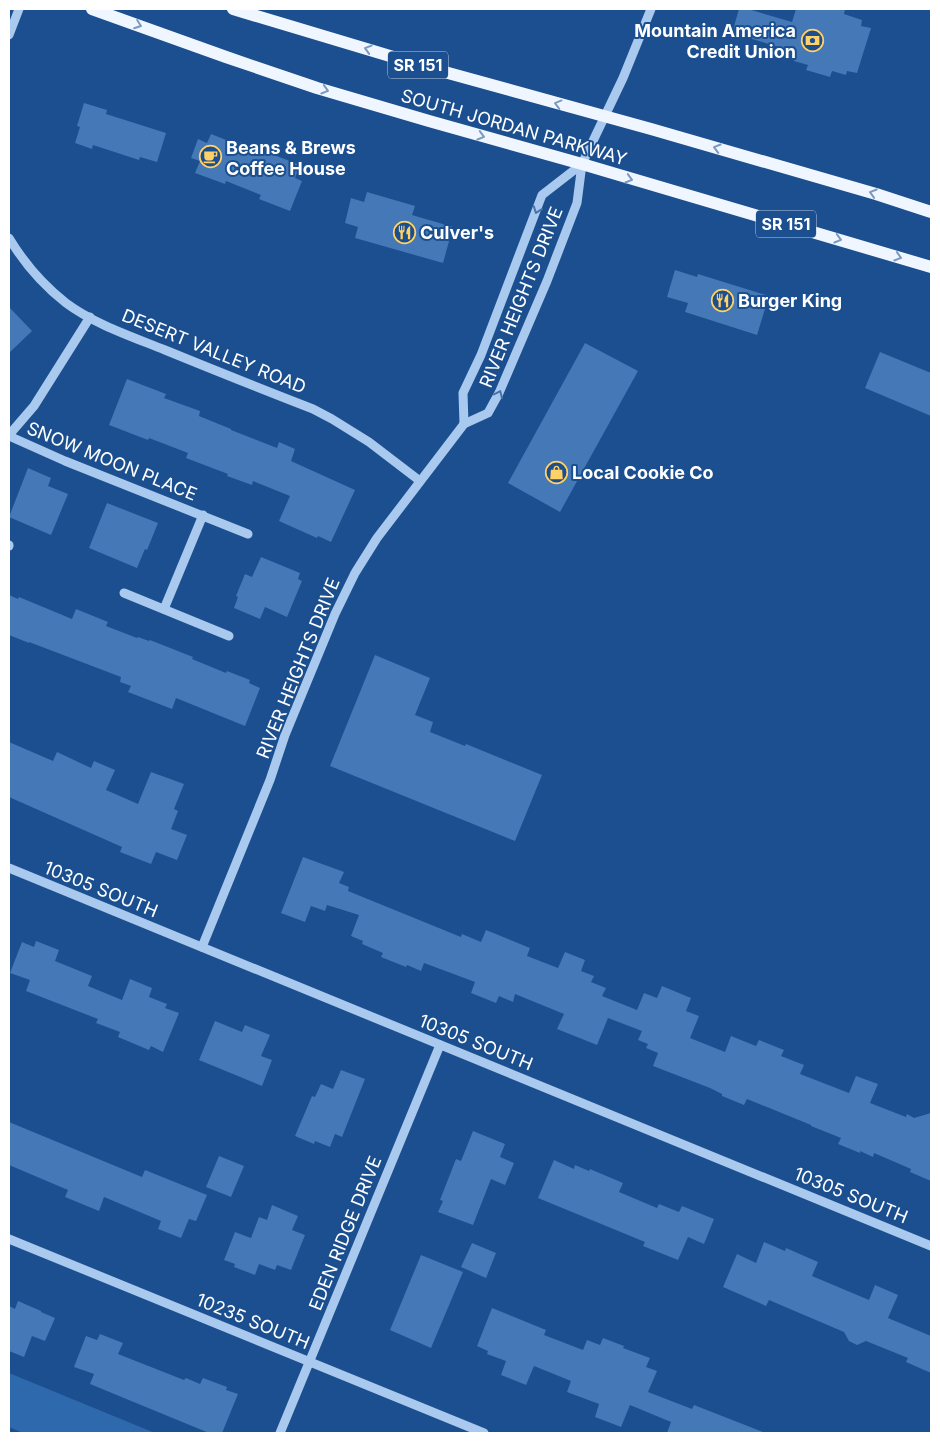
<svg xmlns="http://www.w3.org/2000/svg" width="940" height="1442" font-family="Inter,sans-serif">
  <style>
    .green { fill: #2e69ad }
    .building { fill: #4478b7 }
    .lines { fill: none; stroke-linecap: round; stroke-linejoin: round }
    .minor { stroke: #a9c9ee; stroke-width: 9 }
    .major { stroke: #f0f6ff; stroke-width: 12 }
    .oneway { stroke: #7b9ac1 }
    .oneway2 { stroke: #4674ac }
    .labels { text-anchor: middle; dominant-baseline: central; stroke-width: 4; stroke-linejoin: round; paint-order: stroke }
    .shield { fill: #1b4f8f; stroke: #bbcadd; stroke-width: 1 }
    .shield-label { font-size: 16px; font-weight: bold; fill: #fff }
    .poi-label { font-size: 18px; font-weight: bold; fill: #fff; stroke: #1b4f8f; text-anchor: start }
    .street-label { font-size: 18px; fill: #fff; stroke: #1b4f8f }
  </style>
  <rect width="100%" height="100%" fill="#1b4f8f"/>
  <!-- green -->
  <path class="green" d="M9 1373 155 1433H23L9 1427Z"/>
  <!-- building -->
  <g class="building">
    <path d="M739 9H748L792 22 796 9H845L844 14 862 20 861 26 871 28 857 73 847 71 846 75 832 71 830 77 806 70 808 65 794 61 796 55 781 51 782 48 732 33Z"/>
    <path d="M84 103 107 110 106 114 166 133 157 162 140 157 139 160 93 145 92 149 75 143 80 127 77 126Z"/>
    <path d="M211 134 239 145 240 142 300 165 295 178 302 181 290 211 259 199 261 195 226 181 225 184 195 173 200 161 191 158 198 139 207 143Z"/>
    <path d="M367 192 415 206 412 215 453 227 443 263 355 238 358 227 345 223 351 198 364 202Z"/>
    <path d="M675 270 697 277 698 274 769 296 757 335 685 312 688 303 667 297Z"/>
    <path d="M9 307 32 331 9 353Z"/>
    <path d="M585 343 638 371 560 512 508 483Z"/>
    <path d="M880 352 931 373V416L865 388Z"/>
    <path d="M127 379 166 394 164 398 200 411 199 416 231 429V430L277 448 279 442 295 449 291 461 355 490 331 542 318 536 317 538 279 521 290 496 253 481 252 485 227 476 228 474 186 458 188 453 149 438 148 440 109 425Z"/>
    <path d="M28 468 51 478 48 486 68 494 51 535 9 517Z"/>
    <path d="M107 503 158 523 147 550 145 549 137 568 89 548Z"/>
    <path d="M261 557 300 573 298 579 302 581 287 617 265 607 260 619 234 608 238 597 236 596 245 574 252 577Z"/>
    <path d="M9 595 18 599 19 597 72 619 76 609 108 622 106 626 137 638 138 637 149 641 150 640 193 657 192 659 226 673 227 671 250 680 249 683 260 688 245 726 176 698 172 709 128 692 131 686 120 682 121 677 29 642V643L9 635Z"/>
    <path d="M375 655 430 678 415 715 433 722 430 732 465 746 466 744 542 775 515 841 330 766Z"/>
    <path d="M9 742 53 761 57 752 91 768 94 761 115 770 106 790 138 804 151 772 184 784 174 809 178 811 171 829 187 835 177 860 156 852 151 864 120 852 122 847 9 797Z"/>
    <path d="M303 857 344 872 339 883 349 887 348 891 461 937 462 934 481 942 486 930 530 948 527 956 558 968 565 952 585 960 581 971 594 976 591 982 606 988 602 996 637 1010 644 993 657 998 662 986 691 998 686 1011 699 1016 690 1038 725 1052 731 1036 756 1046 759 1040 784 1050 781 1056 804 1065 800 1074 849 1093 856 1076 878 1084 870 1103 906 1117 907 1114 914 1118 931 1113V1181L910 1172 911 1169 874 1153 873 1157 860 1151V1153L838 1144 841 1138 811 1126V1125L747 1099 744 1105 722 1096V1094L710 1088 653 1066 658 1053 646 1048 648 1044 638 1040 642 1031 608 1018 597 1045 557 1029 564 1014 515 994 513 1002 499 996 496 1003 471 993 475 982 424 963 421 971 407 965 406 967 381 957 383 953 362 944 363 941 351 936 359 915 327 905 325 911 311 906 305 922 281 913Z"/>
    <path d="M36 941 59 950 55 961 92 976 88 986 122 1000 130 979 152 988 149 997 167 1004 165 1008 179 1013 163 1052 151 1046 149 1050 118 1037 120 1032 96 1023 98 1019 26 991 30 980 10 973 22 942 34 947Z"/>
    <path d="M215 1021 242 1032 245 1025 270 1035 261 1056 272 1060 262 1086 199 1060Z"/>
    <path d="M341 1070 365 1079 342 1137 335 1134 330 1147 315 1141 314 1144 295 1136 312 1096 315 1097 321 1084 333 1089Z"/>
    <path d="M9 1122 142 1177 145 1170 207 1195 196 1221 189 1219 181 1238 158 1229 161 1221 104 1197 99 1211 65 1197 68 1190 9 1165Z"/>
    <path d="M473 1131 505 1144 500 1157 514 1163 505 1185 491 1179 473 1225 438 1212 443 1201 440 1200 456 1159 461 1161Z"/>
    <path d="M219 1156 244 1166 231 1197 206 1187Z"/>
    <path d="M554 1160 574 1169 575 1165 589 1171 590 1169 623 1183 619 1192 657 1208 659 1204 679 1212 682 1206 714 1219 704 1244 688 1237 678 1260 643 1246 645 1242 538 1198Z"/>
    <path d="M272 1205 298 1216 292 1230 305 1235 291 1270 277 1265 275 1270 259 1264 255 1275 234 1267 235 1264 224 1260 235 1232 251 1238 259 1217 267 1220Z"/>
    <path d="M764 1242 785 1251 786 1248 818 1262 812 1276 869 1300 875 1285 898 1295 888 1318 931 1336V1373L906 1362 908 1358 866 1341 857 1345 849 1341 844 1332 797 1312 769 1300 766 1306 723 1287 737 1254 756 1263Z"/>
    <path d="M472 1243 496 1253 486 1278 461 1267Z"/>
    <path d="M421 1255 463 1272 431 1348 390 1330Z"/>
    <path d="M18 1301 41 1311V1312L55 1318 45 1341 32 1336 24 1357 9 1351V1306L15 1309Z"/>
    <path d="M492 1308 546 1330 544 1335 583 1350 587 1340 600 1345 603 1338 624 1346 623 1348 650 1358 646 1367 657 1371 648 1392 692 1409 694 1405 763 1432 762 1433H667L671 1422 630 1405 621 1427 595 1417 599 1404 567 1392 571 1381 534 1366 526 1385 501 1375 506 1361 487 1354 488 1351 477 1346Z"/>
    <path d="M100 1334 123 1343 118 1354 184 1380 186 1378 200 1384 203 1378 227 1387 226 1390 238 1394 222 1433H209L90 1384 94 1374 74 1367 86 1336 97 1340Z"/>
  </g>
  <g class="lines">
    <!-- minor -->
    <g class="minor">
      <path d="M9 35 19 9"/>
      <path d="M9 238C24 263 43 285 66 303 94 324 133 337 165 350 214 370 264 390 313 409L332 419 369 442 420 481"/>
      <path d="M464 424 463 393 481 355 542 195 582 164"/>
      <path d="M9 435 34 406 90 317"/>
      <path d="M9 436 65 461 248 534"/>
      <path d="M9 545V546"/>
      <path d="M124 593 229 636"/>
      <path d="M164 609 203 515"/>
      <path d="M9 868 931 1246"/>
      <path d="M202 947 270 780 285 735 335 614 355 573 377 538 464 424 488 413 499 393 547 281 577 203 582 164 623 78 651 9"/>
      <path d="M9 1239 484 1433"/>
      <path d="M280 1433 440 1045"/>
    </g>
    <!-- major -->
    <g class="major">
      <path d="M92 9 226 57 317 88 429 121 582 164 931 267"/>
      <path d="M233 9 430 68 651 129 876 194 931 212"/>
    </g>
  </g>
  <!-- one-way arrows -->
  <defs><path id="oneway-chevron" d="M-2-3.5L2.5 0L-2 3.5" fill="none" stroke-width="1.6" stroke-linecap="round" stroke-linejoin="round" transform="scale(1.25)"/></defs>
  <g class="oneway">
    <use href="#oneway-chevron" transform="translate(138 25) rotate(20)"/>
    <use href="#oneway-chevron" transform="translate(368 49) rotate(-163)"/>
    <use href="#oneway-chevron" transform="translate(325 90) rotate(17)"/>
    <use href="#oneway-chevron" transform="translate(558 104) rotate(-165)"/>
    <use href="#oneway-chevron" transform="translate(481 136) rotate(16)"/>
    <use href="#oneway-chevron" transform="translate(717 148) rotate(-164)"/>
    <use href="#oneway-chevron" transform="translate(629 179) rotate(16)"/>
    <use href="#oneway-chevron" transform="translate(873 193) rotate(-163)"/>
    <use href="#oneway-chevron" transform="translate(838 239) rotate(16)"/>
    <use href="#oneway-chevron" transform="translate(898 257) rotate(17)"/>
  </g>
  <g class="oneway2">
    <use href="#oneway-chevron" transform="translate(537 210) rotate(110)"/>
    <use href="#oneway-chevron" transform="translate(499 394) rotate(-65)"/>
  </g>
  <!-- icons -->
  <defs>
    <symbol id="bank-ring" viewBox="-11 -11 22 22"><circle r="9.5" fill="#1b4f8f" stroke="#ffd166" stroke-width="1.5"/><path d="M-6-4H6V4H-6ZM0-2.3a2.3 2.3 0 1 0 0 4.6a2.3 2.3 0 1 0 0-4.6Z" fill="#ffd166"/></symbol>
    <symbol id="cafe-ring" viewBox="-11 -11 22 22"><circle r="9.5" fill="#1b4f8f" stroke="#ffd166" stroke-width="1.5"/><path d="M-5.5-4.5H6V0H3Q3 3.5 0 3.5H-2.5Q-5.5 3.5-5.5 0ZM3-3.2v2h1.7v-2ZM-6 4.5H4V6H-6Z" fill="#ffd166"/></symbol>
    <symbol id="restaurant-ring" viewBox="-11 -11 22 22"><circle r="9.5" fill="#1b4f8f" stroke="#ffd166" stroke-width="1.5"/><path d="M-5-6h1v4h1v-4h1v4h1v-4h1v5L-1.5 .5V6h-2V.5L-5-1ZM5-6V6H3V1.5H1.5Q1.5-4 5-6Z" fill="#ffd166"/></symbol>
    <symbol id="shop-ring" viewBox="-11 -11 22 22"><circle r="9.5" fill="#1b4f8f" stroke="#ffd166" stroke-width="1.5"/><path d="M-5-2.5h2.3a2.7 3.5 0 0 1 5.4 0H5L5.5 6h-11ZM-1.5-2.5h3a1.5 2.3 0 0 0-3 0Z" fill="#ffd166"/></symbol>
  </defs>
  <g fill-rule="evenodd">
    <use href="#bank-ring" x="800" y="28" width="25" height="25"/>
    <use href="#cafe-ring" x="198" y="144" width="25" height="25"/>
    <use href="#restaurant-ring" x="392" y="220" width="25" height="25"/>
    <use href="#restaurant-ring" x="710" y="288" width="25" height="25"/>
    <use href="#shop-ring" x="544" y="460" width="25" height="25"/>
  </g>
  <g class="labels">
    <!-- shield labels -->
    <g class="shield">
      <rect x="388" y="51.5" width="60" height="27" rx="4"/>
      <rect x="756" y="210.5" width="60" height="27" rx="4"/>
    </g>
    <g class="shield-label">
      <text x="418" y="65">SR 151</text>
      <text x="786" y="224">SR 151</text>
    </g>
    <!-- poi labels -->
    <g class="poi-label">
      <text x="796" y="30" text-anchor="end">Mountain America<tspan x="796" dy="21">Credit Union</tspan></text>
      <text x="226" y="147">Beans &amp; Brews<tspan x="226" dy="21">Coffee House</tspan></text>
      <text x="420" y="232">Culver's</text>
      <text x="738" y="300">Burger King</text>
      <text x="572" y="472">Local Cookie Co</text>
    </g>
    <!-- street labels -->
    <g class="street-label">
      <text transform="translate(514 127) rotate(16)">SOUTH JORDAN PARKWAY</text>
      <text transform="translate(521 297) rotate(-68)">RIVER HEIGHTS DRIVE</text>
      <text transform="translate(214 351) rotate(22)">DESERT VALLEY ROAD</text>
      <text transform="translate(112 461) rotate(22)">SNOW MOON PLACE</text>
      <text transform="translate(298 668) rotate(-68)">RIVER HEIGHTS DRIVE</text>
      <text transform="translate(101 889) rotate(22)">10305 SOUTH</text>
      <text transform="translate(476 1042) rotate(22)">10305 SOUTH</text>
      <text transform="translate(851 1195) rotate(22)">10305 SOUTH</text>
      <text transform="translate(345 1233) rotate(-68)">EDEN RIDGE DRIVE</text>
      <text transform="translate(253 1321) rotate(22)">10235 SOUTH</text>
    </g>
  </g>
  <!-- border -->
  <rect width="940" height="1442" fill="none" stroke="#ffffff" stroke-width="20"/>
</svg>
